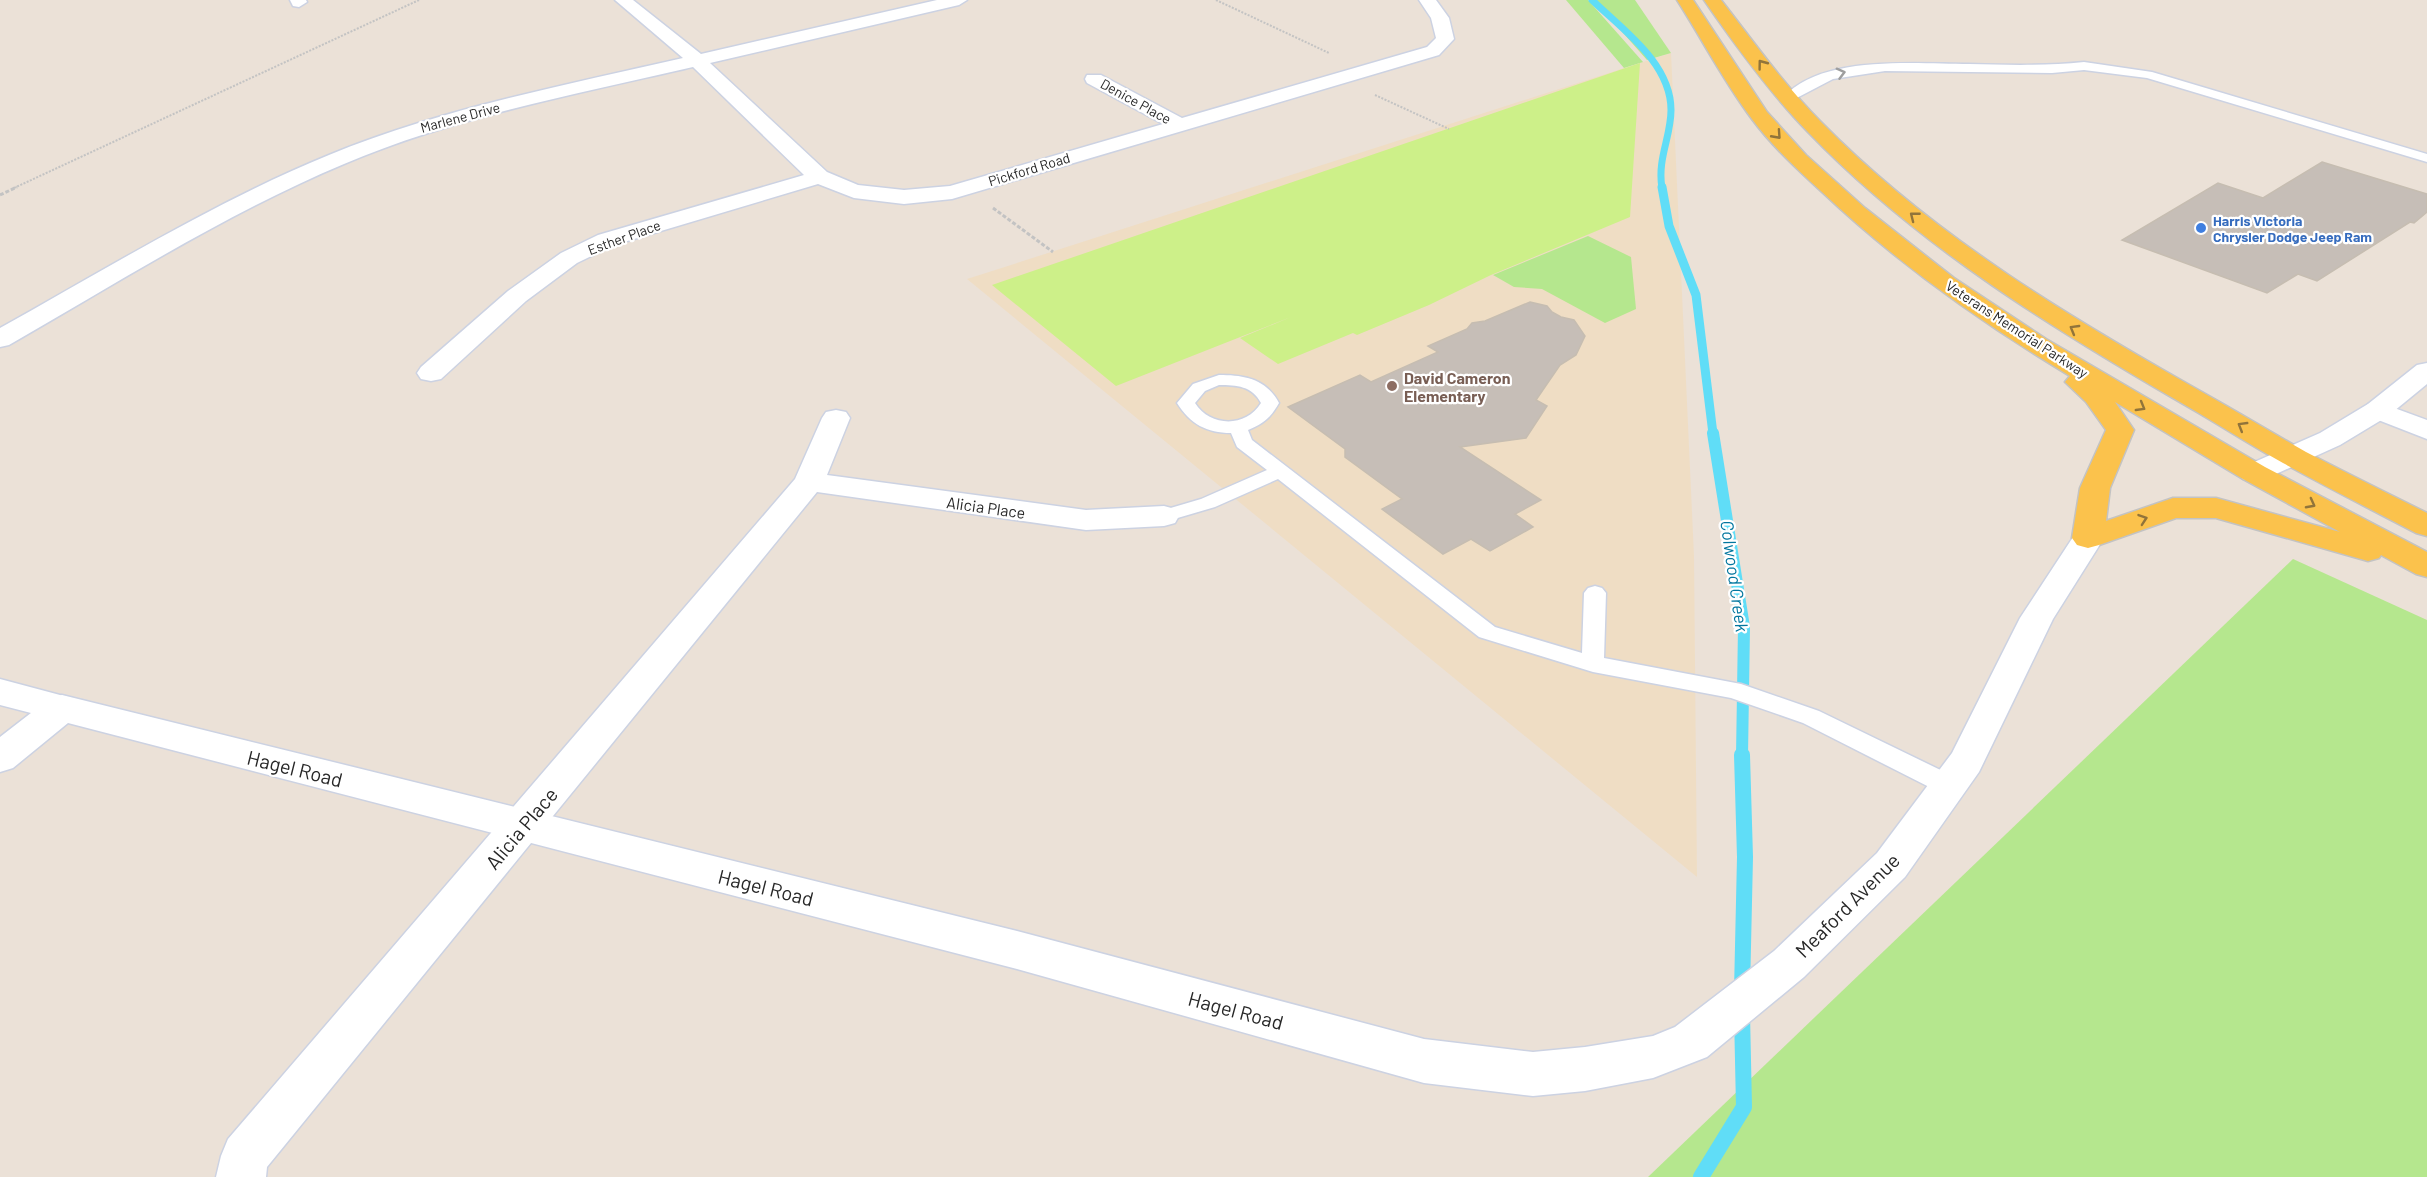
<svg xmlns="http://www.w3.org/2000/svg" width="2427" height="1177" font-family="Barlow,sans-serif">
  <style>
    .education { fill: #efddc4 }
    .green { fill: #b5e78e }
    .pitch { fill: #cdf089 }
    .lines { fill: none; stroke-linecap: round; stroke-linejoin: round }
    .stream-far3 { stroke: #60ddf7; stroke-width: 7 }
    .stream-far2 { stroke: #60ddf7; stroke-width: 9 }
    .stream-far1 { stroke: #60ddf7; stroke-width: 12 }
    .stream { stroke: #60ddf7; stroke-width: 16 }
    .building { fill: #c6beb7; stroke: #c6bdb1; stroke-width: 1.5 }
    .lane-casing { stroke: #ccd2e2; stroke-width: 3 }
    .street-casing { stroke: #ccd2e2; stroke-width: 3 }
    .secondary-casing { stroke: #ccd2e2; stroke-width: 3 }
    .primary-casing { stroke: #c3c3c3; stroke-width: 3 }
    .path-far1 { stroke: #c3c3c3; stroke-width: 2; stroke-dasharray: 2 1.5; stroke-linecap: butt }
    .path { stroke: #c3c3c3; stroke-width: 3; stroke-dasharray: 4 2; stroke-linecap: butt }
    .lane { fill: #fff; fill-rule: evenodd }
    .street { fill: #fff; fill-rule: evenodd }
    .secondary { fill: #fff; fill-rule: evenodd }
    .primary { fill: #fbc24c; fill-rule: evenodd }
    .oneway { stroke: #91743a }
    .oneway2 { stroke: #9e9e9e }
    .shop-dot { fill: #3f7fe0; stroke: #fff; stroke-width: 2 }
    .education-dot { fill: #8d6e63; stroke: #fff; stroke-width: 2 }
    .labels { text-anchor: middle; dominant-baseline: central; stroke-width: 4.5; stroke-linejoin: round; paint-order: stroke }
    .far-street-label { font-size: 14px; fill: #272727; stroke: #fff }
    .far-shop-label { font-size: 14px; font-weight: bold; fill: #366cbe; stroke: #fff; text-anchor: start }
    .education-label { font-size: 16px; font-weight: bold; fill: #785e54; stroke: #fff; text-anchor: start }
    .street-label { font-size: 16px; fill: #272727; stroke: #fff }
    .water-label { font-size: 18px; font-style: italic; fill: #03779f; stroke: #fff }
    .near-street-label { font-size: 20px; fill: #272727; stroke: #fff }
  </style>
  <rect width="100%" height="100%" fill="#ebe1d7"/>
  <!-- education -->
  <path class="education" d="M1671 53 1694 556 1697 877 967 279Z"/>
  <!-- green -->
  <g class="green">
    <path d="M1566 0H1588L1643 62 1624 68Z"/>
    <path d="M1594 0H1635L1671 53 1647 60Z"/>
    <path d="M1588 236 1631 257 1636 309 1605 323 1542 289 1514 287 1493 275Z"/>
    <path d="M2293 559 2427 620V1177H1648Z"/>
  </g>
  <!-- pitch -->
  <path class="pitch" d="M1640 63 1630 217 1491 275 1429 305 1357 335 1353 333 1278 364 1240 338 1291 317 1116 386 992 285Z"/>
  <g class="lines">
    <!-- stream-far3 -->
    <path class="stream-far3" d="M1592 0C1623 30 1671 63 1671 110 1671 137 1657 159 1662 188"/>
    <!-- stream-far2 -->
    <path class="stream-far2" d="M1662 187 1669 226 1696 295 1713 434"/>
    <!-- stream-far1 -->
    <path class="stream-far1" d="M1713 433 1744 627 1742 756"/>
    <!-- stream -->
    <g class="stream">
      <path d="M1742 755 1745 857 1742 991"/>
      <path d="M1701 1177 1744 1107 1742 1014"/>
    </g>
  </g>
  <!-- building -->
  <g class="building">
    <path d="M2322 162 2427 194V212L2414 223 2410 222 2317 281 2298 274 2267 293 2122 240 2218 183 2263 198Z"/>
    <path d="M1530 302 1547 306 1552 312 1561 317 1574 320 1585 336 1576 355 1560 365 1536 400 1547 406 1526 438 1460 447 1541 500 1515 514 1533 527 1490 551 1471 539 1443 554 1382 509 1402 499 1345 457V449L1288 407 1360 375 1371 382 1438 352 1428 346 1467 329 1472 323 1485 321Z"/>
  </g>
  <g class="lines">
    <defs>
      <g id="lane">
        <path d="M2084 62 2152 72 2427 154V162L2147 78 2084 70 2052 73 1885 71 1833 79 1789 102 1783 98C1821 54 1916 64 1969 64 2007 65 2046 66 2084 62Z"/>
        <path d="M1219 375C1245 375 1266 379 1279 403 1271 417 1264 424 1248 430L1252 440 1495 627 1582 653 1584 593 1588 588 1595 586 1602 588 1606 593 1604 658 1741 684 1819 711 1959 779 1962 786 1959 793 1950 796 1941 793 1803 723 1731 698 1593 672 1479 637 1278 479 1215 507 1164 522 1157 520 1154 516 1157 512 1201 499 1267 470 1237 447 1231 433C1207 433 1190 424 1177 403L1193 384ZM1219 385C1237 385 1252 386 1261 403 1246 428 1210 427 1195 403L1205 391Z"/>
      </g>
      <g id="street">
        <path d="M290 0H306L307 2 299 7 293 6Z"/>
        <path d="M615 0H633L701 54 937 0H967L959 5 710 63 827 172 858 185 904 190 950 186 1163 124 1087 83 1085 79 1087 75H1101L1182 118 1427 47 1436 38 1431 18 1419 0H1436L1449 18 1454 39 1439 55 952 199 904 204 854 198 818 184 614 245 577 263 526 301 441 379 431 381 421 379 417 373 421 367 508 291 561 253 598 235 804 175 693 67C576 94 455 117 344 164 227 213 119 282 9 345L0 347V328C108 268 214 202 329 155 440 109 566 85 683 58Z"/>
        <path d="M2378 402 2427 420V439L2368 416 2364 410 2368 404Z"/>
        <path d="M836 410 846 412 850 418 827 475 1086 510 1164 506 1175 509 1179 516 1175 523 1164 526 1086 530 817 492 267 1167 266 1177H216L221 1156 228 1139 795 479 822 418 826 412Z"/>
        <path d="M0 679 75 699 80 708 75 717 62 721 0 705Z"/>
      </g>
      <g id="secondary">
        <path d="M2427 363V384L2388 416 2340 445 2265 479 2254 482 2243 479 2239 473 2243 467 2320 433 2368 404 2417 365Z"/>
        <path d="M2088 528 2099 531 2104 538 2053 619 1979 772 1905 877 1804 977 1707 1057 1653 1078 1585 1091 1533 1096 1424 1083 1017 969 68 723 13 768 0 772V737L49 699 62 695 1017 931 1424 1039 1533 1052 1585 1047 1653 1036 1675 1027 1774 951 1877 853 1952 753 2020 618 2077 531Z"/>
      </g>
      <g id="primary">
        <path d="M1677 0H1693L1767 112 1806 155 1865 208 1954 278 2046 339 2265 467 2427 552V577L2416 574 2381 555 2379 558 2368 561 2216 518H2176L2099 545 2088 548 2077 545 2072 538 2080 488 2106 430 2086 402 2065 382 2070 376C1982 323 1897 263 1822 192 1797 169 1772 146 1752 119 1724 82 1702 39 1677 0ZM2115 402 2243 479 2340 532 2216 498H2173L2106 521 2110 488 2134 430Z"/>
        <path d="M1704 0H1721C1753 41 1784 85 1821 122 1935 238 2075 321 2216 400 2246 417 2276 435 2306 452 2346 473 2387 493 2427 513V536L2416 533C2372 510 2327 487 2283 463 2254 447 2226 429 2197 412 2058 332 1920 248 1808 132 1769 92 1735 45 1704 0Z"/>
      </g>
    </defs>
    <!-- lane casing -->
    <use href="#lane" class="lane-casing"/>
    <!-- street casing -->
    <use href="#street" class="street-casing"/>
    <!-- secondary casing -->
    <use href="#secondary" class="secondary-casing"/>
    <!-- primary casing -->
    <use href="#primary" class="primary-casing"/>
    <!-- path-far1 -->
    <g class="path-far1">
      <path d="M1216 0 1329 53"/>
      <path d="M1375 95 1449 129"/>
      <path d="M14 188 419 0"/>
    </g>
    <!-- path -->
    <g class="path">
      <path d="M0 195 17 187"/>
      <path d="M993 208 1053 252"/>
    </g>
    <!-- lane -->
    <use href="#lane" class="lane"/>
    <!-- street -->
    <use href="#street" class="street"/>
    <!-- secondary -->
    <use href="#secondary" class="secondary"/>
    <!-- primary -->
    <use href="#primary" class="primary"/>
  </g>
  <!-- one-way arrows -->
  <defs><path id="oneway-chevron" d="M-2-3.5L2.5 0L-2 3.5" fill="none" stroke-width="1.6" stroke-linecap="round" stroke-linejoin="round" transform="scale(1.5)"/></defs>
  <g class="oneway">
    <use href="#oneway-chevron" transform="translate(1762 64) rotate(-127)"/>
    <use href="#oneway-chevron" transform="translate(1777 135) rotate(48)"/>
    <use href="#oneway-chevron" transform="translate(1914 216) rotate(-142)"/>
    <use href="#oneway-chevron" transform="translate(2074 329) rotate(-150)"/>
    <use href="#oneway-chevron" transform="translate(2141 407) rotate(30)"/>
    <use href="#oneway-chevron" transform="translate(2242 426) rotate(-149)"/>
    <use href="#oneway-chevron" transform="translate(2311 504) rotate(28)"/>
    <use href="#oneway-chevron" transform="translate(2143 519) rotate(-19)"/>
  </g>
  <use class="oneway2" href="#oneway-chevron" transform="translate(1841 73) rotate(-15)"/>
  <!-- markers -->
  <circle class="shop-dot" cx="2201" cy="228" r="6"/>
  <circle class="education-dot" cx="1392" cy="386" r="6"/>
  <g class="labels">
    <!-- far-street labels -->
    <g class="far-street-label">
      <text transform="translate(1136 101) rotate(29)">Denice Place</text>
      <text transform="translate(460 117) rotate(-15)">Marlene Drive</text>
      <text transform="translate(1029 169) rotate(-17)">Pickford Road</text>
      <text transform="translate(624 237) rotate(-20)">Esther Place</text>
      <text transform="translate(2017 329) rotate(33)">Veterans Memorial Parkway</text>
    </g>
    <!-- far-shop labels -->
    <g class="far-shop-label">
      <text x="2213" y="220">Harris Victoria<tspan x="2213" dy="16">Chrysler Dodge Jeep Ram</tspan></text>
    </g>
    <!-- education labels -->
    <g class="education-label">
      <text x="1404" y="377">David Cameron<tspan x="1404" dy="18">Elementary</tspan></text>
    </g>
    <!-- street labels -->
    <g class="street-label">
      <text transform="translate(986 507) rotate(8)">Alicia Place</text>
    </g>
    <!-- water labels -->
    <g class="water-label">
      <text transform="translate(1735 576) rotate(82)">Colwood Creek</text>
    </g>
    <!-- near-street labels -->
    <g class="near-street-label">
      <text transform="translate(295 768) rotate(14)">Hagel Road</text>
      <text transform="translate(521 828) rotate(-50)">Alicia Place</text>
      <text transform="translate(766 887) rotate(14)">Hagel Road</text>
      <text transform="translate(1847 905) rotate(-45)">Meaford Avenue</text>
      <text transform="translate(1236 1010) rotate(15)">Hagel Road</text>
    </g>
  </g>
</svg>
